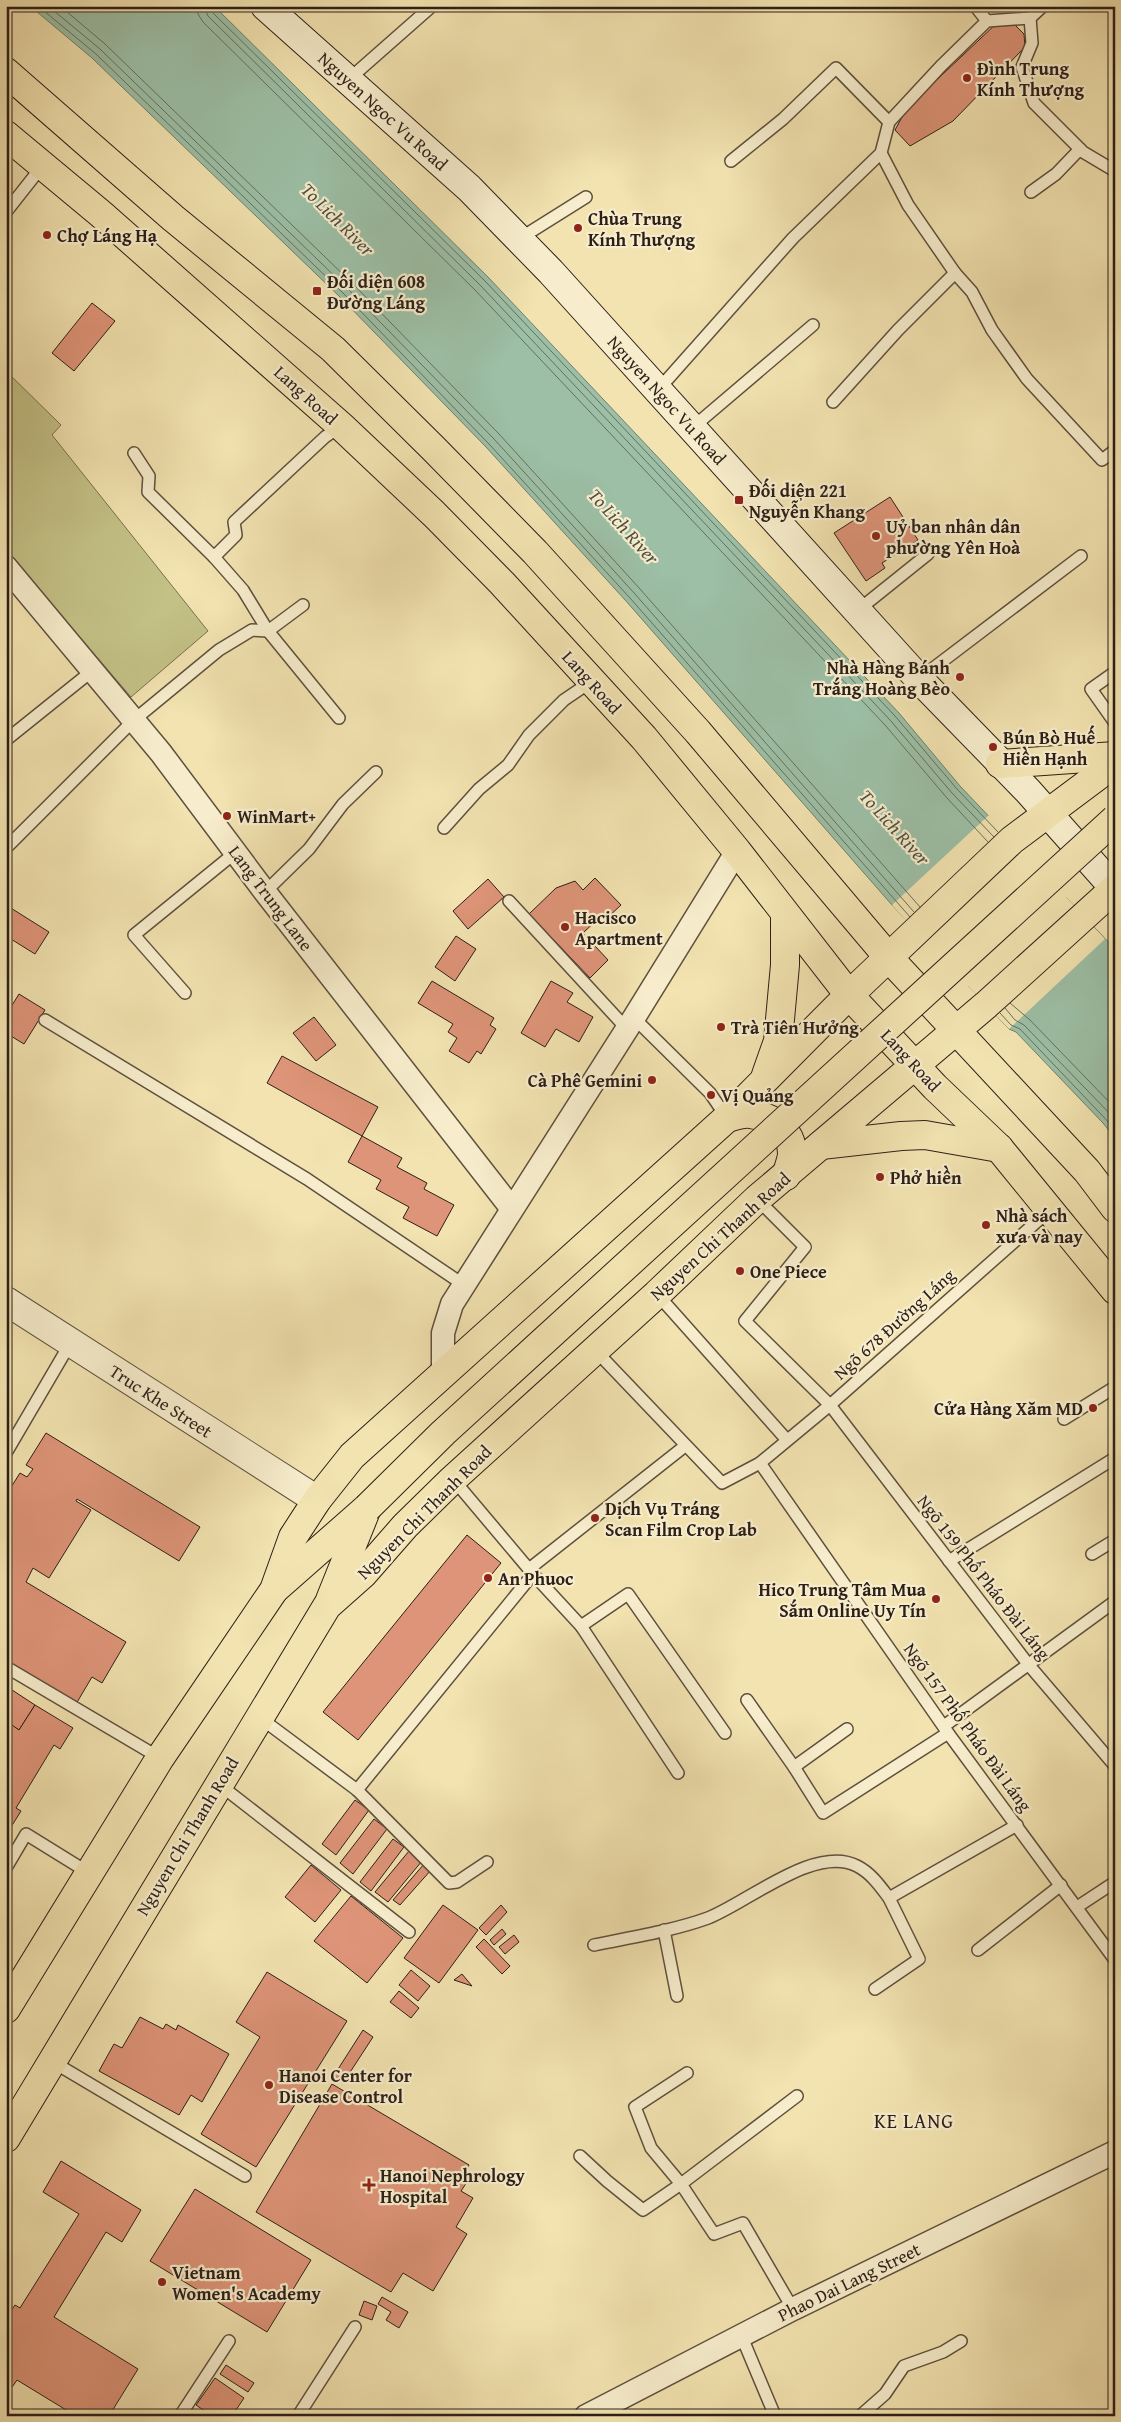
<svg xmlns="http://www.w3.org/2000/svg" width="1121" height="2422" font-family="'Gentium Book Plus',serif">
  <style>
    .green { fill: #c3c186; stroke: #78704f }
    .water { fill: #9cbfa6; stroke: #6f7f6d }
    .pier { fill: #f2e3b0 }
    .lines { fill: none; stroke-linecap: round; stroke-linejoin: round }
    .shore { stroke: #646f5f; stroke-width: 1 }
    .building { fill: #de9478; stroke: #2c1f18 }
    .service-casing { stroke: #5e503e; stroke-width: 14 }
    .minor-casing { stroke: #5e503e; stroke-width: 25 }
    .tertiary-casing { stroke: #5e503e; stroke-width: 30 }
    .secondary-casing { stroke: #2c1f18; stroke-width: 30 }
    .primary-casing { stroke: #2c1f18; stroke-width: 30 }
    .service { stroke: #f7edcc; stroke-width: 11 }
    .minor { stroke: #f7edcc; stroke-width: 22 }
    .tertiary { stroke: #f7edcc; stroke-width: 28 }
    .secondary { stroke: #f7edcc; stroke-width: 28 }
    .primary { stroke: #f2e3b0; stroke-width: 28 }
    .primary-bridge-casing { stroke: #2c1f18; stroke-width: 30; stroke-linecap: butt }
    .primary-bridge { stroke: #f2e3b0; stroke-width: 28 }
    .poi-dot { fill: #8f2418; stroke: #f7edcc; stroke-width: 2 }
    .labels { text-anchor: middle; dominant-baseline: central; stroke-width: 4.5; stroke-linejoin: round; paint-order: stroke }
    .poi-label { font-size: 18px; font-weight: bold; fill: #2c1f18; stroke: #f7edcc; text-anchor: start }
    .street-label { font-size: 18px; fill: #2c1f18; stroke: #f7edcc }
    .water-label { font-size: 19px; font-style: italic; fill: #4e4f43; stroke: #f7edcc }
    .quarter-label { font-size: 20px; letter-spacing: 1px; fill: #2c1f18; stroke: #f7edcc }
  </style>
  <rect width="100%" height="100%" fill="#f2e3b0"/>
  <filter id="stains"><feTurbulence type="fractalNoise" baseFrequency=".004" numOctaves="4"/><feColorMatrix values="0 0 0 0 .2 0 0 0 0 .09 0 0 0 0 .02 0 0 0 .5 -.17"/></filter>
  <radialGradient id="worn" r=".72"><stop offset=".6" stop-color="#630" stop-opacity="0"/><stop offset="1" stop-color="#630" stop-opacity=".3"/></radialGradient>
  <!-- green -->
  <path class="green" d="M6 371 61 425 52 435 208 631 131 697 6 551Z"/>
  <!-- water -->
  <path class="water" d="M30 6H214L488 277 899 713 960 786 1115 949V1138L1103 1123 1016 1032 1009 1029 892 905 626 601 486 447 341 298 92 58Z"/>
  <!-- pier -->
  <path class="pier" d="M989 815 1068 895 1066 897 1105 939 1009 1029 968 986 966 987 892 905Z"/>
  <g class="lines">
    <!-- shore -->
    <g class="shore">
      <path d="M38 6 96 54 345 295 489 444 630 598 910 917"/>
      <path d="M48 6 100 49 349 290 494 439 635 594 914 912"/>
      <path d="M60 6 105 44 354 285 499 434 640 589 920 907"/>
      <path d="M197 6 198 14 203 22 475 290 885 725 947 798 988 842"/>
      <path d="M204 6 208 16 480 285 890 720 952 793 994 837"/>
      <path d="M211 6 212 12 485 281 895 716 957 789 998 832"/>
      <path d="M1010 1003 1030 1020 1115 1108"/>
      <path d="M1005 1008 1015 1020 1024 1025 1115 1119"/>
      <path d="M1000 1013 1011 1025 1020 1029 1115 1129"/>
    </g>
  </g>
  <!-- building -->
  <g class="building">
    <path d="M998 22 1013 23 1024 34 1025 47 953 121 910 146 895 130 907 108Z"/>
    <path d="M92 303 115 321 74 371 52 353Z"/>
    <path d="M890 497 918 540 882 563 885 568 866 581 834 533Z"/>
    <path d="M595 878 621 905 604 921 600 917 583 933 608 960 590 978 529 914 556 888 575 881 583 890Z"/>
    <path d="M488 879 504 897 468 929 453 911Z"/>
    <path d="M6 905 49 932 35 954 6 936Z"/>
    <path d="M456 936 476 949 455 981 435 967Z"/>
    <path d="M432 981 494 1018 490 1025 496 1029 481 1054 477 1051 469 1063 449 1051 457 1038 448 1032 453 1024 418 1003Z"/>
    <path d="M551 981 573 993 567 1002 593 1017 579 1042 556 1029 545 1047 521 1033Z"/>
    <path d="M19 994 45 1010 24 1044 6 1033V1015Z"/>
    <path d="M314 1017 336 1045 316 1061 293 1033Z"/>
    <path d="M282 1056 378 1107 362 1136 267 1083Z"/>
    <path d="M362 1136 402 1158 397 1167 427 1183 424 1189 454 1205 437 1236 403 1218 409 1207 376 1189 381 1180 348 1162Z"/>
    <path d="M46 1433 200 1527 179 1561 77 1499 76 1501 91 1510 49 1578 33 1568 26 1582 126 1642 102 1683 92 1677 76 1704 6 1662V1495L20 1473 27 1477 33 1469 26 1465Z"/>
    <path d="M467 1535 501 1563 358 1740 323 1712Z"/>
    <path d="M6 1686 35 1705 19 1730 9 1724 6 1728Z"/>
    <path d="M35 1705 73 1728 60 1749 54 1745 16 1808 21 1811 6 1835V1734L12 1725 19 1730Z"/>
    <path d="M355 1800 369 1810 336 1855 322 1844Z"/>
    <path d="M374 1819 387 1829 353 1874 340 1863Z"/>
    <path d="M393 1839 404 1847 371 1891 360 1882Z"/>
    <path d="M409 1851 422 1861 388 1902 375 1892Z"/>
    <path d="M424 1864 431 1870 400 1905 393 1900Z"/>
    <path d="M311 1865 341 1890 315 1922 285 1897Z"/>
    <path d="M351 1896 403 1938 367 1983 314 1941Z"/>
    <path d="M443 1905 478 1930 439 1983 404 1958Z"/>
    <path d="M501 1905 507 1912 486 1935 479 1928Z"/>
    <path d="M502 1929 506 1934 494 1945 490 1940Z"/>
    <path d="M514 1935 519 1942 505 1954 499 1947Z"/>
    <path d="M484 1939 510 1966 502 1974 476 1947Z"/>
    <path d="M411 1970 430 1986 418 2001 399 1985Z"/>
    <path d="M267 1972 347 2021 256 2167 201 2134 260 2037 236 2022Z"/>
    <path d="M462 1974 472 1986 454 1980Z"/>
    <path d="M399 1991 419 2008 411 2018 390 2002Z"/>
    <path d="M140 2017 163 2029 166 2024 176 2030 178 2025 229 2054 202 2102 191 2095 179 2115 99 2071 114 2044 122 2048Z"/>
    <path d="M363 2030 373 2037 343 2083 333 2077Z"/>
    <path d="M332 2084 469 2165 463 2175 469 2179 461 2191 473 2198 456 2227 467 2234 433 2291 403 2273 391 2292 256 2212Z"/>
    <path d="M61 2161 141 2210 122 2242 106 2232 54 2317 138 2369 109 2416H76L17 2380 6 2396V2318L15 2305 20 2308 79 2214 43 2192Z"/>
    <path d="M195 2189 311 2260 267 2332 150 2261Z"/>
    <path d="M382 2297 408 2312 399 2328 386 2320 391 2312 378 2304Z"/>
    <path d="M364 2301 377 2306 372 2320 359 2315Z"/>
    <path d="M226 2365 254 2383 248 2392 220 2374Z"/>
    <path d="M215 2378 244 2398 232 2416H212L196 2405Z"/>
  </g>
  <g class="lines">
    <defs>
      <g id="service">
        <path d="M975 6 987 21"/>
        <path d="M1030 18 1032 43 1022 67 1034 103 1083 152 1115 171"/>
        <path d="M348 80 432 6"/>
        <path d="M881 153 908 205 955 273 972 292 992 330 1027 379 1102 460 1115 450"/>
        <path d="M731 161 783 119 836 68 889 122"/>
        <path d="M1031 192 1056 174 1080 149"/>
        <path d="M6 212 43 165"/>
        <path d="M519 239 586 197"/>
        <path d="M658 390 793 238 881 153 889 122 941 66 987 21 1030 18 1043 6"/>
        <path d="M833 402 898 330 955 273"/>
        <path d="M692 428 813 325"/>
        <path d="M134 453 149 476 148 492 214 557 243 590 268 631 339 718"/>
        <path d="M214 557 236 535 234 522 325 437 341 426"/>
        <path d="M857 611 928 554"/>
        <path d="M1115 672 1091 689 1115 723"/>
        <path d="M919 679 1081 556"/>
        <path d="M6 740 92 671"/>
        <path d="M444 828 479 789 508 765 529 735 564 700 592 681"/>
        <path d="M6 848 134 720 219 650 252 630 268 631 303 605"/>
        <path d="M265 892 309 849 343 804 376 772"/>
        <path d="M509 901 627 1029"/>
        <path d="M185 993 134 935 236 852"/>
        <path d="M634 1018 710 1093 727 1118"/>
        <path d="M45 1020 307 1179 464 1285"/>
        <path d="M757 1199 805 1247 745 1321 830 1405 1028 1664 1115 1766"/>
        <path d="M657 1294 786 1439"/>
        <path d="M595 1350 722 1483 760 1463 830 1405 1050 1210"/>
        <path d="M1064 1419 1115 1387"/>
        <path d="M6 1453 71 1342"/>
        <path d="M760 1463 948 1733 1115 1960"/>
        <path d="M453 1479 533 1574 581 1626 678 1773"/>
        <path d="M1092 1554 1115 1540"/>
        <path d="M949 1561 1115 1458"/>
        <path d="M529 1569 685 1446"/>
        <path d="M581 1626 628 1594 725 1733"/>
        <path d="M6 1667 160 1758"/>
        <path d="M747 1700 794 1767 823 1813 948 1733"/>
        <path d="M259 1717 357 1790 449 1883 457 1882 487 1862"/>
        <path d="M944 1726 1114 1602"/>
        <path d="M794 1767 847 1729"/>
        <path d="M220 1785 409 1932"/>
        <path d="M357 1790 533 1574"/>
        <path d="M6 1868 26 1834 89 1873"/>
        <path d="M1077 1907 1115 1882"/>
        <path d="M664 1930 677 1996"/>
        <path d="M594 1945C632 1937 672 1931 708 1918 747 1903 815 1844 857 1866 871 1873 880 1886 889 1898L1017 1825"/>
        <path d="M978 1950 1061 1885"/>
        <path d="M875 1989 919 1959 889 1898"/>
        <path d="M53 2062 245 2176"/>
        <path d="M687 2073 635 2107 651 2148 681 2184 797 2096"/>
        <path d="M580 2156 607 2181 643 2210 681 2184 714 2234 743 2223 793 2309"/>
        <path d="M741 2335 775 2416"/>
        <path d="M180 2416 229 2341"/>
        <path d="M298 2416 355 2327"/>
        <path d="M860 2416 885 2394 904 2366 943 2352 961 2341"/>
      </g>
      <g id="minor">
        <path d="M6 567 161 753 265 892 512 1209"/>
        <path d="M443 1373V1333L452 1304 627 1029 737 851"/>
        <path d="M586 2416 793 2309 1115 2152"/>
      </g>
      <path id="tertiary" d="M6 1301 317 1500"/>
      <path id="secondary" d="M265 6 469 188 551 272 919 679 1028 791 1115 889"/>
      <g id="primary">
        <path d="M6 72 173 218 333 349 434 449 535 552 698 732 889 958 1087 1171 1115 1208"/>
        <path d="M6 135 101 214 341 426 434 514 502 583 644 738 737 851 849 995 935 1087 999 1148 1115 1290"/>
        <path d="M1000 764 1115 756"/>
        <path d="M766 1075 778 1041 785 965V914"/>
        <path d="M727 1118C734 1116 743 1113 750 1114 771 1116 792 1130 792 1153 792 1160 788 1169 786 1176"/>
        <path d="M821 1145 901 1136 925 1135 999 1148"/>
        <path d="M275 1589 367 1508"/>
        <path d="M330 1600 365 1513"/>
        <path d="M6 2009 160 1758 274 1590 293 1537 317 1500 352 1456 727 1118 849 995 1012 840 1115 763"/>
        <path d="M6 2138 327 1606 363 1574 405 1526 453 1479 657 1294 757 1199 986 1005 1115 888"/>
      </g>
    </defs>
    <!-- service casing -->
    <use href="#service" class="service-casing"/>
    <!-- minor casing -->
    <use href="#minor" class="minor-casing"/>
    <!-- tertiary casing -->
    <use href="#tertiary" class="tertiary-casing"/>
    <!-- secondary casing -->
    <use href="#secondary" class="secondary-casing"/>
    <!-- primary casing -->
    <use href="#primary" class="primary-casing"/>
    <!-- service -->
    <use href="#service" class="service"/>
    <!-- minor -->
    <use href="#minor" class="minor"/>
    <!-- tertiary -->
    <use href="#tertiary" class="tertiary"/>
    <!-- secondary -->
    <use href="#secondary" class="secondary"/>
    <!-- primary -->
    <use href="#primary" class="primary"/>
    <defs>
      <path id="primary-bridge" d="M367 1508 443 1433 1115 819"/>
    </defs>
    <!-- primary-bridge casing -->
    <use href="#primary-bridge" class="primary-bridge-casing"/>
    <!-- primary-bridge -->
    <use href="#primary-bridge" class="primary-bridge"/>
  </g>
  <!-- markers -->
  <g class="poi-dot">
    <circle cx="967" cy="78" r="5"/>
    <circle cx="578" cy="228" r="5"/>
    <circle cx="47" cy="235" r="5"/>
    <rect x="312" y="286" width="10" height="10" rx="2.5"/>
    <rect x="734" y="495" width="10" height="10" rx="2.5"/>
    <circle cx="876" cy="536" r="5"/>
    <circle cx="960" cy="677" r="5"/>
    <circle cx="993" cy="747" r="5"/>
    <circle cx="227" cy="816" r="5"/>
    <circle cx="565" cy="927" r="5"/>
    <circle cx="721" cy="1027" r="5"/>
    <circle cx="652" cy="1080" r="5"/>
    <circle cx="711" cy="1095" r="5"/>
    <circle cx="880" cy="1177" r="5"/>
    <circle cx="986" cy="1225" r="5"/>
    <circle cx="740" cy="1271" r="5"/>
    <circle cx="1093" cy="1408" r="5"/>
    <circle cx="595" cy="1518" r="5"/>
    <circle cx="488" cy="1578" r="5"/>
    <circle cx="936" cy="1599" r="5"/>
    <circle cx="269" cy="2085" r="5"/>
    <path d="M366.5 2177.5h5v5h5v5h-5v5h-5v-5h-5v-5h5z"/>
    <circle cx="162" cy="2282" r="5"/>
  </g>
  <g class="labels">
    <!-- poi labels -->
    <g class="poi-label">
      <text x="977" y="68">Đình Trung<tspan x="977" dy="21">Kính Thượng</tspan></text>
      <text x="588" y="218">Chùa Trung<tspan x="588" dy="21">Kính Thượng</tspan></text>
      <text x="57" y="235">Chợ Láng Hạ</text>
      <text x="327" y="281">Đối diện 608<tspan x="327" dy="21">Đường Láng</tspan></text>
      <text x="749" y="490">Đối diện 221<tspan x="749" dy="21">Nguyễn Khang</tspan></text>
      <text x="886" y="526">Uỷ ban nhân dân<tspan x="886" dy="21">phường Yên Hoà</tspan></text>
      <text x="950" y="667" text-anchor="end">Nhà Hàng Bánh<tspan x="950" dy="21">Trắng Hoàng Bèo</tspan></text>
      <text x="1003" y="737">Bún Bò Huế<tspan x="1003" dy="21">Hiền Hạnh</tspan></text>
      <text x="237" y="816">WinMart+</text>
      <text x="575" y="917">Hacisco<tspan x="575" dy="21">Apartment</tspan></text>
      <text x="731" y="1027">Trà Tiên Hưởng</text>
      <text x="642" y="1080" text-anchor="end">Cà Phê Gemini</text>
      <text x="721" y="1095">Vị Quảng</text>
      <text x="890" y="1177">Phở hiền</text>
      <text x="996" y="1215">Nhà sách<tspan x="996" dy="21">xưa và nay</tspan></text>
      <text x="750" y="1271">One Piece</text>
      <text x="1083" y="1408" text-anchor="end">Cửa Hàng Xăm MD</text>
      <text x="605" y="1508">Dịch Vụ Tráng<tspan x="605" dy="21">Scan Film Crop Lab</tspan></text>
      <text x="498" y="1578">An Phuoc</text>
      <text x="926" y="1589" text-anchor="end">Hico Trung Tâm Mua<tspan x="926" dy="21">Sắm Online Uy Tín</tspan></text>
      <text x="279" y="2075">Hanoi Center for<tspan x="279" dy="21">Disease Control</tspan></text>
      <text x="380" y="2175">Hanoi Nephrology<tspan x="380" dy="21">Hospital</tspan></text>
      <text x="172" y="2272">Vietnam<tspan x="172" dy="21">Women's Academy</tspan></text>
    </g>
    <!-- street labels -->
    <g class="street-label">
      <text transform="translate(383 111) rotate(42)">Nguyen Ngoc Vu Road</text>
      <text transform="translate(306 395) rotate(42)">Lang Road</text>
      <text transform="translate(667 400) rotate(48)">Nguyen Ngoc Vu Road</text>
      <text transform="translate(592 682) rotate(48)">Lang Road</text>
      <text transform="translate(271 898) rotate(53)">Lang Trung Lane</text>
      <text transform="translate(911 1060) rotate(47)">Lang Road</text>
      <text transform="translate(720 1236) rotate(-42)">Nguyen Chi Thanh Road</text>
      <text transform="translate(894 1324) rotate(-42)">Ngõ 678 Đường Láng</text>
      <text transform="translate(161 1401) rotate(33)">Truc Khe Street</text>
      <text transform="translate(424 1512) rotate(-45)">Nguyen Chi Thanh Road</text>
      <text transform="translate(984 1577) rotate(52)">Ngõ 159 Phố Pháo Đài Láng</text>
      <text transform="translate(968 1727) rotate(54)">Ngõ 157 Phố Pháo Đài Láng</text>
      <text transform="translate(187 1836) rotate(-59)">Nguyen Chi Thanh Road</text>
      <text transform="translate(849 2282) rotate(-26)">Phao Dai Lang Street</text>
    </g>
    <!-- water labels -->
    <g class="water-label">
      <text transform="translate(338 219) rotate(45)">To Lich River</text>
      <text transform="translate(624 526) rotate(48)">To Lich River</text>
      <text transform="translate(895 827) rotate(48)">To Lich River</text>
    </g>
    <!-- quarter labels -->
    <g class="quarter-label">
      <text x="914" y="2120">KE LANG</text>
    </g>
  </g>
  <!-- margin -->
  <rect width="1121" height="2422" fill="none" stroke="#f2e3b0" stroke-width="25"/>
  <rect x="8" y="8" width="1106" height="2407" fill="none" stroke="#2c1f18" stroke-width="2.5"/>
  <rect x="12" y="12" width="1096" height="2397" fill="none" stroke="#2c1f18"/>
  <rect width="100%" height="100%" filter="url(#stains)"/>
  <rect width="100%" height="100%" fill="url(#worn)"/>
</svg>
